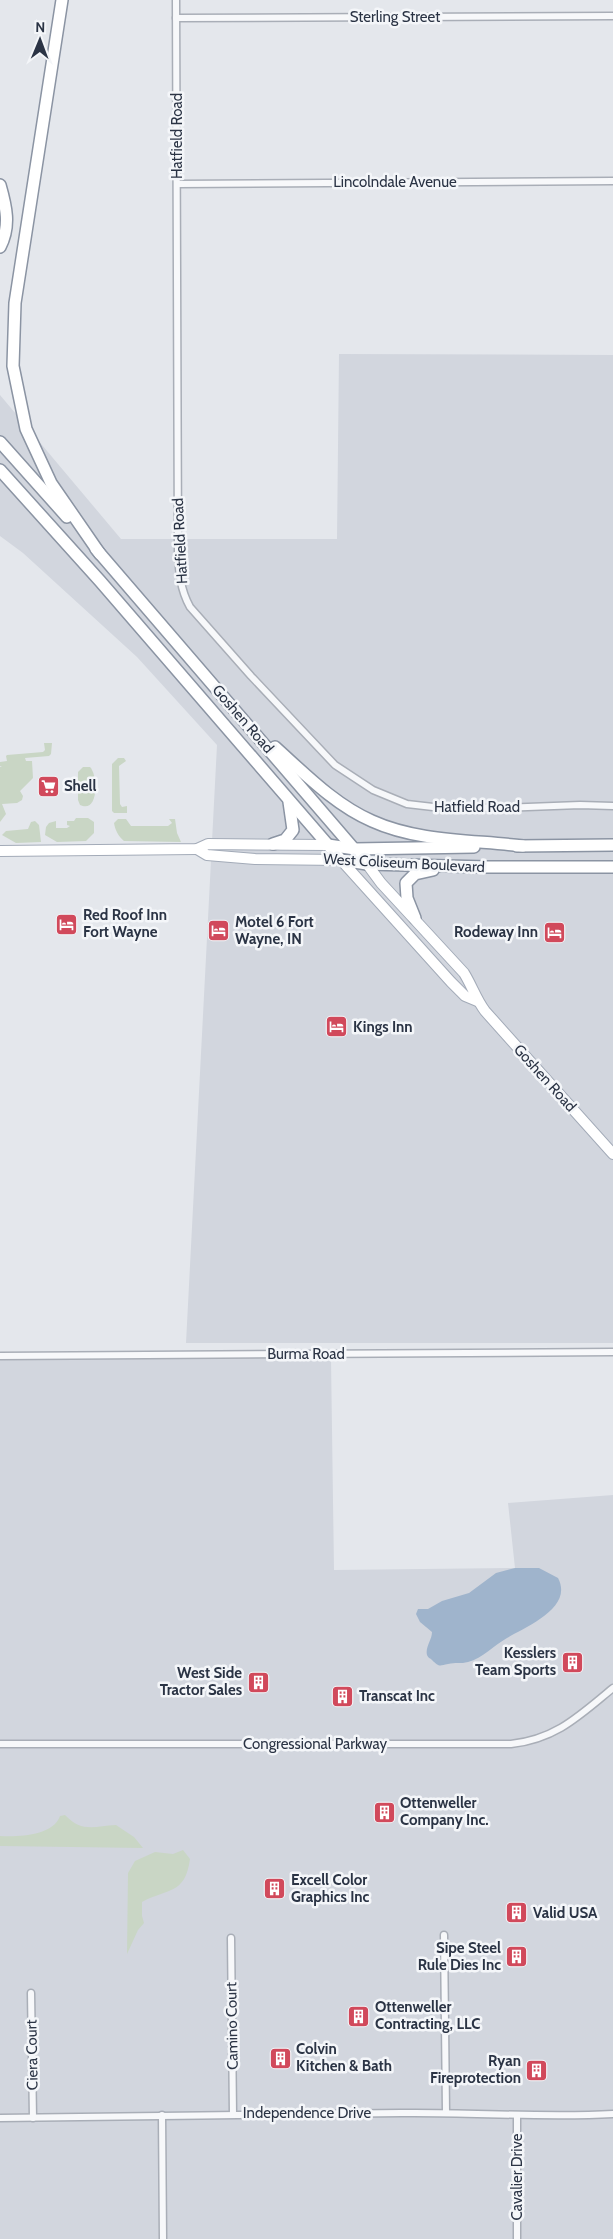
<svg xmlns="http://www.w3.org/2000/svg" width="613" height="2239" font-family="Cabin,sans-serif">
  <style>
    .built { fill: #d2d6de }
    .green { fill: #c9d6c5 }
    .water { fill: #9fb4cc }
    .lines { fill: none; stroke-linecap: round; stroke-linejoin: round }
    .street-casing { stroke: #a9aeb7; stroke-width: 9 }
    .primary-casing { stroke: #a3abb8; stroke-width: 12 }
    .highway-casing { stroke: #8b94a3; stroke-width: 14 }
    .street { stroke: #f7f8fa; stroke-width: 6 }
    .primary { stroke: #fff; stroke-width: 10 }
    .highway { stroke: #fff; stroke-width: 11 }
    .labels { text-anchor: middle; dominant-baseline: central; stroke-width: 5; stroke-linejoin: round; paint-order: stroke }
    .street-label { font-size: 15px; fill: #2b3445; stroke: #f4f6f9 }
    .poi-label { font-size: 15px; font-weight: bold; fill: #2b3445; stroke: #f4f6f9; text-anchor: start }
  </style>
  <rect width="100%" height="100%" fill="#e4e7ec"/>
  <!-- built -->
  <g class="built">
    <path d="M339 354 613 355V1343H186L217 745 137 657 23 553 0 536V395L121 539H337Z"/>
    <path d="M0 1354 331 1359 334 1570 515 1568 508 1503 613 1495V2239H0Z"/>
  </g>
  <!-- green -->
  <g class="green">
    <path d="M44 743H52L51 754 49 756 25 758 26 761H32L33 778 20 791 23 796 22 800 17 803 2 804 6 814 0 822V767H2L0 766V762L7 761 6 756 7 755 43 752 45 750Z"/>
    <path d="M118 758H124L126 761 119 766 120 804 122 807 127 806V813H114L112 811V764Z"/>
    <path d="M83 767H90C98 775 99 814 80 805L78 800V772Z"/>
    <path d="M76 818H88L94 822V833L86 841 57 842 45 835 46 827 49 823 56 821V828H67L70 826 67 825V821H74Z"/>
    <path d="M118 819H126L131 826H168L172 823 169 819H175L177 833 181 842 124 841C119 837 115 830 114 823Z"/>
    <path d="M35 821 39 825 41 842 16 843 2 835 6 831 28 829 31 822Z"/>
    <path d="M65 1815C82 1833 94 1826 116 1825L134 1837 143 1848 0 1846V1836C18 1837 53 1836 60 1816Z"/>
    <path d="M183 1850 190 1859C185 1895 168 1888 142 1902V1916L144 1923 138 1930 127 1954 128 1873 135 1861 155 1852 173 1854Z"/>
  </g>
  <!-- water -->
  <path class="water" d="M515 1568H539L558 1578C574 1608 525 1627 507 1638 493 1646 483 1658 468 1662 461 1664 455 1662 448 1664 439 1666 439 1667 432 1660 429 1657 429 1659 427 1655 425 1647 432 1640 432 1632L420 1622 416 1614 418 1609H428L442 1601 469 1593 496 1573Z"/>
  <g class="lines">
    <defs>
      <g id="street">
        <path d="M176 0 178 551C179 572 180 589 190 607L251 676 335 765 373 790 407 804 433 807 502 808 580 805 613 806"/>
        <path d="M176 18 613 16"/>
        <path d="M178 184 613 181"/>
        <path d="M0 1356 613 1352"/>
        <path d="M0 1744H511C556 1739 579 1716 613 1688"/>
        <path d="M444 1935 446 2112"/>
        <path d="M231 1938 233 2114"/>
        <path d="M31 1993 33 2118"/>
        <path d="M162 2115 163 2239"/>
        <path d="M517 2116V2239"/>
        <path d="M0 2118C134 2117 267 2114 401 2113 472 2112 542 2118 613 2114"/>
      </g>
      <g id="primary">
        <path d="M197 849 207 855 255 859 341 860 451 982 465 996 477 1001"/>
        <path d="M0 851 197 849 208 844 328 845"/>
        <path d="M367 864 381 883 464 973C472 986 476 999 485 1011L613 1154"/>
      </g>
      <g id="highway">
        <path d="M62 0 15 303 13 366 26 429 51 483 100 554"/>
        <path d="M0 185C6 206 11 226 0 247"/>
        <path d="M0 442 67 517"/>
        <path d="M0 470 100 581 341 860 367 864 487 867H613"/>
        <path d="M96 549 367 864"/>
        <path d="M275 747C305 774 335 805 372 821 418 842 474 840 523 846"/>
        <path d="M273 844 285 840 293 830 289 802"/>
        <path d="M328 845 355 849 474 847"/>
        <path d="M517 846 613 845"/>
        <path d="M415 918 407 898 406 883 415 874 433 870"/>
      </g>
    </defs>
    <!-- street casing -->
    <use href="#street" class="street-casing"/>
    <!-- primary casing -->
    <use href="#primary" class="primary-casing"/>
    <!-- highway casing -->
    <use href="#highway" class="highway-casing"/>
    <!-- street -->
    <use href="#street" class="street"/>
    <!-- primary -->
    <use href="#primary" class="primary"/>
    <!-- highway -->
    <use href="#highway" class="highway"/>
  </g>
  <!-- icons -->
  <defs>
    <symbol id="supermarket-square" viewBox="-11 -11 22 22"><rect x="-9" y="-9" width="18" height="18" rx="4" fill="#d1495b" stroke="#f4f6f9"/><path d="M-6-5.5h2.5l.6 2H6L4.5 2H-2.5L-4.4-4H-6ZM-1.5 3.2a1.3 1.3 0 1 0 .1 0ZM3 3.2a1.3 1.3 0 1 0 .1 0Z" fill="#fff"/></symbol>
    <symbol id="hotel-square" viewBox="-11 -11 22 22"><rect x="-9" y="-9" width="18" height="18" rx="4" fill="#d1495b" stroke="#f4f6f9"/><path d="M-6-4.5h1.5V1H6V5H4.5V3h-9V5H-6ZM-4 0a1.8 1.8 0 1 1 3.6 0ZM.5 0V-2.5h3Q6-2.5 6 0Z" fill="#fff"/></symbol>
    <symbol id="building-square" viewBox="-11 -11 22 22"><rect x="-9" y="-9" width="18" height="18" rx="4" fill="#d1495b" stroke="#f4f6f9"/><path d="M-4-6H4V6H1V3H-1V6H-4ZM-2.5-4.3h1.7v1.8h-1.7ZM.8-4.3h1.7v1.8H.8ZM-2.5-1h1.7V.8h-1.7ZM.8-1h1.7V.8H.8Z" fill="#fff"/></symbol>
  </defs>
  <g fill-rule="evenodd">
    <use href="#supermarket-square" x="36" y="774" width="25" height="25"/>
    <use href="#hotel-square" x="54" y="912" width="25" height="25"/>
    <use href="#hotel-square" x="206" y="918" width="25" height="25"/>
    <use href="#hotel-square" x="542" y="920" width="25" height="25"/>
    <use href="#hotel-square" x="324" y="1014" width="25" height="25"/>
    <use href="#building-square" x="560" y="1650" width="25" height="25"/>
    <use href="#building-square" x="246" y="1670" width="25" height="25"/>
    <use href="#building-square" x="330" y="1684" width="25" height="25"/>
    <use href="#building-square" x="372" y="1800" width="25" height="25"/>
    <use href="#building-square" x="262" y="1876" width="25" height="25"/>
    <use href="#building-square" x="504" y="1900" width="25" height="25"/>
    <use href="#building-square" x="504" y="1944" width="25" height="25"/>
    <use href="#building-square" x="346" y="2004" width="25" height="25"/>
    <use href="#building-square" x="268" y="2046" width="25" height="25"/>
    <use href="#building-square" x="524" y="2058" width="25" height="25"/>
  </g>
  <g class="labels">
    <!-- street labels -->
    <g class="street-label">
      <text x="395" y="17">Sterling Street</text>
      <text transform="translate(177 136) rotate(-90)">Hatfield Road</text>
      <text x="395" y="182">Lincolndale Avenue</text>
      <text transform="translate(180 541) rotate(-93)">Hatfield Road</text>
      <text transform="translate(243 719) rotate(49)">Goshen Road</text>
      <text x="477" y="807">Hatfield Road</text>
      <text transform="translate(404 863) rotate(3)">West Coliseum Boulevard</text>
      <text transform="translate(545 1078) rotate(48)">Goshen Road</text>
      <text x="306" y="1354">Burma Road</text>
      <text x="315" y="1744">Congressional Parkway</text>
      <text transform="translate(232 2026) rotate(-91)">Camino Court</text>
      <text transform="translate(32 2055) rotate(-91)">Ciera Court</text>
      <text x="307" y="2113">Independence Drive</text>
      <text transform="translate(517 2177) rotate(-90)">Cavalier Drive</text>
    </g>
    <!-- poi labels -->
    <g class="poi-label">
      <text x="64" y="786">Shell</text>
      <text x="83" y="915">Red Roof Inn<tspan x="83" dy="17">Fort Wayne</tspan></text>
      <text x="235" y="922">Motel 6 Fort<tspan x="235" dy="17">Wayne, IN</tspan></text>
      <text x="538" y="932" text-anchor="end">Rodeway Inn</text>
      <text x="353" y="1027">Kings Inn</text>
      <text x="556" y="1653" text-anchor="end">Kesslers<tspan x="556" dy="17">Team Sports</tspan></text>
      <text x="242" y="1673" text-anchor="end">West Side<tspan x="242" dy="17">Tractor Sales</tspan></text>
      <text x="359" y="1696">Transcat Inc</text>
      <text x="400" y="1803">Ottenweller<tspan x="400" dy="17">Company Inc.</tspan></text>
      <text x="291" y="1880">Excell Color<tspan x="291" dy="17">Graphics Inc</tspan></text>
      <text x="533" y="1913">Valid USA</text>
      <text x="501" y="1948" text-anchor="end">Sipe Steel<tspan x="501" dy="17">Rule Dies Inc</tspan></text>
      <text x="375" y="2007">Ottenweller<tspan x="375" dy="17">Contracting, LLC</tspan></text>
      <text x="296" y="2049">Colvin<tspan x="296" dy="17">Kitchen &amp; Bath</tspan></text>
      <text x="521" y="2061" text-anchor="end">Ryan<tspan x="521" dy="17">Fireprotection</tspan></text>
    </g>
  </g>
  <!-- north arrow -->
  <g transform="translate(40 40) rotate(1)" stroke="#f4f6f9" stroke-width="4" paint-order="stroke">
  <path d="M0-4L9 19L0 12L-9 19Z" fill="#2b3445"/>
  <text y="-8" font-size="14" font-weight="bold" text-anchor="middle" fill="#2b3445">N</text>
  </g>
</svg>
